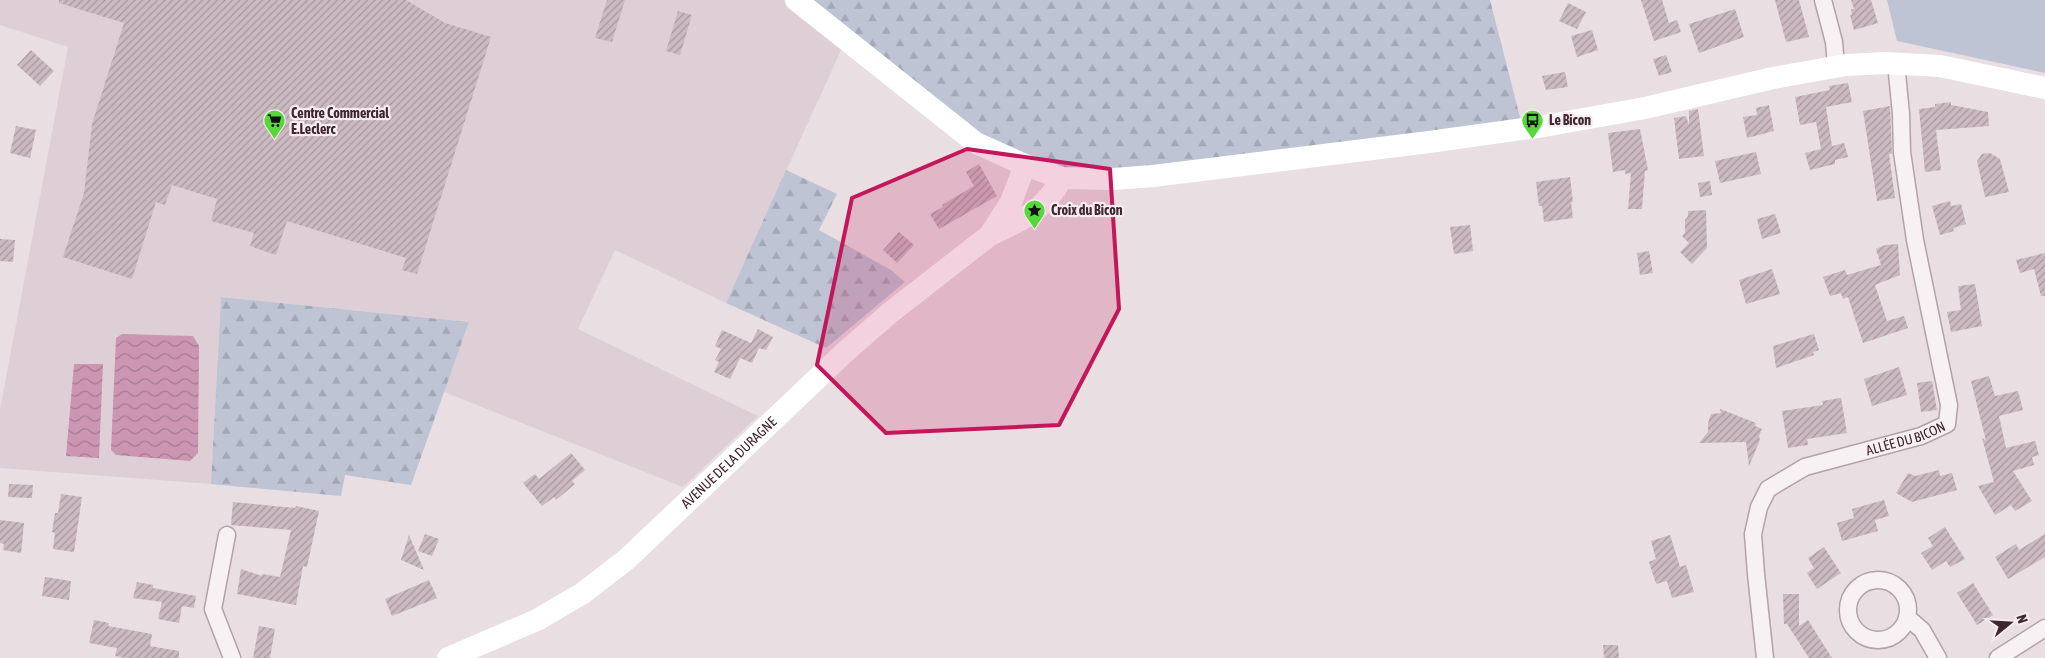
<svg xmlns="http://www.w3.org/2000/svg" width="2045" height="658" font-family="'Asap Condensed',sans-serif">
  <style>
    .built { fill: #decfd6 }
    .grass { fill: #bec4d3 }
    .forest { fill: url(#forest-firs) }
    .water { fill: url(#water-waves) }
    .building { fill: url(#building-hatch) }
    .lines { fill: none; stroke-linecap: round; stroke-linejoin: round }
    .street-casing { stroke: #b3a3a9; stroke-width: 19 }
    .street { stroke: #f7f1f3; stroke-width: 16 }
    .secondary { stroke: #fff; stroke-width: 22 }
    .marked { fill: #c2185b; fill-opacity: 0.2; stroke: #c2185b; stroke-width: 4; stroke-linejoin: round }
    .labels { text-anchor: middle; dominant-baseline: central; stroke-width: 4.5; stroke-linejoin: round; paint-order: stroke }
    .poi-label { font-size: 14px; font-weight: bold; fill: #402631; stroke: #f6edf1; text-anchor: start }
    .street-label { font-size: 14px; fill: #402631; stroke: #f6edf1 }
  </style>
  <defs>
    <pattern id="forest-firs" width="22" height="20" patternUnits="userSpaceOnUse" patternTransform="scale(1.25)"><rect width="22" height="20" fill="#bec4d3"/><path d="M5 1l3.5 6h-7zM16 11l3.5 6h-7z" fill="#a4a8b6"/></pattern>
    <pattern id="water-waves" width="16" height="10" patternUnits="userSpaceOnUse" patternTransform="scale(1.25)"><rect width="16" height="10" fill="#cc96b2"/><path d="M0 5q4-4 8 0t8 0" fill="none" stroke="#a77a91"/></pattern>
    <pattern id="building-hatch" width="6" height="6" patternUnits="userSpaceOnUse" patternTransform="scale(1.25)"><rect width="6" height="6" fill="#ccbac2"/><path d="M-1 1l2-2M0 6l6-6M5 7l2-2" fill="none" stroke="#a7979e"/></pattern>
  </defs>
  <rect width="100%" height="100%" fill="#e9dee2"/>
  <!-- built -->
  <path class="built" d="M0 0H783L842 48 726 303 615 250 578 329 758 416 683 487 444 392 469 322 221 297 211 484 0 468V410L68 47 0 25Z"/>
  <!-- grass -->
  <path class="grass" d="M1887 0H2045V73L1897 41Z"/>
  <!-- forest -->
  <g class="forest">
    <path d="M796 0H1490L1523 129 1153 176 1025 165Z"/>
    <path d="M786 170 837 194 819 230 891 270 905 282 826 348 726 303Z"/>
    <path d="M221 297 469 322 411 485 345 475 341 496 211 484Z"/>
  </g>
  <!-- water -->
  <g class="water">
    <path d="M122 334 193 336 199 346 198 453 190 461 116 455 111 450 116 338Z"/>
    <path d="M74 364H103L99 458 66 456Z"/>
  </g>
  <!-- building -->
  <g class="building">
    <path d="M59 0H406L445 23 491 37 417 274 402 270 406 258 287 221 276 255 250 246 254 233 211 221 217 199 172 185 165 205 156 202 132 279 63 257 84 193 92 124 124 23 59 3Z"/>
    <path d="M607 0H625L612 42 595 38Z"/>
    <path d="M1641 0H1662L1669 23 1677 20 1681 32 1654 41Z"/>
    <path d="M1775 0H1799L1809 37 1786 42Z"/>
    <path d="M1851 0H1871L1878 23 1854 30 1850 15H1852L1851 9H1854Z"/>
    <path d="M1568 3 1586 12 1577 29 1559 21Z"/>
    <path d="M1735 9 1744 37 1699 53 1689 24Z"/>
    <path d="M678 11 692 15 680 55 666 51Z"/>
    <path d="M1592 30 1598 50 1577 57 1571 36Z"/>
    <path d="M31 50 54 71 40 86 17 65Z"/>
    <path d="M1666 55 1672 72 1659 76 1653 59Z"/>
    <path d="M1565 72 1568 87 1546 90 1542 76Z"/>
    <path d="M1848 83 1852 102 1826 107 1832 146 1844 143 1848 157 1835 160V164L1810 170 1805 153 1821 149 1816 122 1800 125 1795 97 1830 90 1829 86Z"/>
    <path d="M1951 102V105L1988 112 1989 126 1936 130 1941 170 1925 172 1919 109 1935 107V104Z"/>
    <path d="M1769 105 1774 131 1747 138 1743 117 1757 115 1756 108Z"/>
    <path d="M1890 106 1892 154H1889L1895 198 1877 201 1863 111Z"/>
    <path d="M1698 109 1704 156 1679 159 1674 118 1686 116 1689 125V111Z"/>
    <path d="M16 126 36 130 30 158 10 153Z"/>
    <path d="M1640 129 1648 170 1645 171 1642 209H1628L1631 173 1625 174V170L1613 172 1608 133Z"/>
    <path d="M1756 152 1761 174 1720 183 1715 161Z"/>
    <path d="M1990 153 2000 159 2009 192 1985 197 1977 161 1982 154Z"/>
    <path d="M979 164 997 196 939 229 930 214 943 207 942 205 974 186 966 172Z"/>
    <path d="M1570 177 1573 202H1571L1573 218 1544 222 1542 206H1539L1536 182Z"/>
    <path d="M1710 181 1712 195 1700 197 1698 183Z"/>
    <path d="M1950 201 1951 206 1961 204 1966 224 1953 228 1954 231 1940 235 1932 206Z"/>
    <path d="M1706 210 1707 248 1692 264 1680 252 1689 243 1682 236 1685 233V220L1688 216V211Z"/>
    <path d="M1775 214 1781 233 1762 239 1757 219Z"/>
    <path d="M1470 225 1473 251 1454 254 1450 227Z"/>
    <path d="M899 232 914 245 897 263 883 250Z"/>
    <path d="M0 239 15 240 13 262 0 261Z"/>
    <path d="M1898 244 1900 275 1875 285 1887 321 1904 316 1908 328 1863 343 1848 297 1843 299 1841 293 1830 296 1823 277 1845 270 1847 275 1881 265 1876 249 1885 245Z"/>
    <path d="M1649 251 1653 273 1640 275 1637 253Z"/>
    <path d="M2045 253V296H2041L2034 269 2020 273 2016 260Z"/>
    <path d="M1772 269 1780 294 1746 304 1739 280Z"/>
    <path d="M1975 284 1982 326 1951 332 1947 312 1961 310 1958 286Z"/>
    <path d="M758 329 773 337 766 350 759 348 752 363 740 358 730 379 714 372 719 362 715 360 721 349 715 346 722 330 751 343Z"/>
    <path d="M1814 334 1819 350 1813 352 1814 355 1776 368 1773 346Z"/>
    <path d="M1899 367 1907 395 1872 406 1864 379Z"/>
    <path d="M1989 376 1995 396 2018 391 2023 410 1999 416 2006 448 2035 441 2039 455 2032 457 2034 465 2013 471 2032 501 2015 511 2011 505 1995 515 1978 486 1994 482 1982 438 1986 441 1971 381Z"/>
    <path d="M1932 381 1937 410 1921 412 1917 383Z"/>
    <path d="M1841 398 1847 433 1807 439 1808 445 1788 448 1782 411 1823 405 1822 401Z"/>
    <path d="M1720 409 1756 423 1755 426 1762 429 1759 436 1760 440 1749 466 1746 442 1699 443 1708 432V423L1711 414 1721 413Z"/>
    <path d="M571 453 585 470 572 481 575 484 556 500 554 497 542 506 523 483 535 474 539 479Z"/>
    <path d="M1939 470 1940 476 1952 473 1957 490 1912 502 1896 493 1908 473 1915 476Z"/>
    <path d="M9 484 33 485 32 498 8 497Z"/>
    <path d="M61 494 82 497 74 552 53 549 55 533 52 532 55 513H58Z"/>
    <path d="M1884 500 1889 516 1875 520 1878 531 1842 541 1837 523 1854 518 1852 509Z"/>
    <path d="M233 502 295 508 296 506 319 511 307 567 303 566 296 605 237 594 241 569 262 576V574L280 577 291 530 231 525Z"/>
    <path d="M0 520 24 523 21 553 3 550 4 544 0 543Z"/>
    <path d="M1945 527 1965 559 1950 567 1946 561 1932 570 1921 553 1933 546 1928 538Z"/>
    <path d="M425 534 439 539 432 556 418 551Z"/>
    <path d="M2045 534V557L2008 579 1995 557 2016 544 2019 550Z"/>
    <path d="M409 535 424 570 401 560Z"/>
    <path d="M1670 535 1680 567 1686 565 1694 592 1672 598 1667 581 1656 584 1649 562 1656 559 1651 541Z"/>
    <path d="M1824 547 1841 573 1817 589 1807 573 1814 568 1808 558Z"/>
    <path d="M45 577 71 581 69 600 42 596Z"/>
    <path d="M429 580 437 598 392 616 385 599Z"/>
    <path d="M137 582 153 585V588L196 596 194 608 182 606 179 623 158 619 162 602 133 598Z"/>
    <path d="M1973 583 1993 615 1977 625 1957 593Z"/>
    <path d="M1783 594H1799V626L1808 620 1832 658H1809L1787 624H1784Z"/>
    <path d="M94 620 109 623 108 626 152 634 150 646 179 651V658H125L115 656 117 648 89 643Z"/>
    <path d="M259 626 275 629 270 658H253Z"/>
    <path d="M1603 645H1618L1619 658H1604Z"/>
  </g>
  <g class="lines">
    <defs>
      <g id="street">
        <path d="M1823 0 1834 42 1836 66"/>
        <path d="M227 535 213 609 232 658"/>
        <circle cx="1878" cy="610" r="30"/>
        <path d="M1908 618 1922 630 1938 658"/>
        <path id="s1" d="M1765 658 1756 574 1753 534 1759 507 1768 489 1805 467 1921 436 1947 424 1949 405 1915 240 1902 152 1901 114 1896 63"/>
        <path d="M1998 658 2045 628"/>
      </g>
    </defs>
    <!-- street casing -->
    <use href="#street" class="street-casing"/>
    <!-- street -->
    <use href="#street" class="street"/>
    <!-- secondary -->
    <g class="secondary">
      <path d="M796 0 976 143 1025 165 1062 178 1113 179 1153 176 1429 142 1544 126 1645 108 1773 78 1846 65 1885 63 1940 66 2045 88"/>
      <path d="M990 235C1021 221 1045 210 1062 178"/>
      <path id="s2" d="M448 658 537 620 583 593 627 559 845 352 891 312 990 235 1011 202 1025 165"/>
    </g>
  </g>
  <!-- marked area -->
  <path class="marked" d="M967 149 1110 169 1119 309 1059 425 886 433 817 365 852 198Z"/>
  <!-- icons -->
  <defs>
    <symbol id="bus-pin" viewBox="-11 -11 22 30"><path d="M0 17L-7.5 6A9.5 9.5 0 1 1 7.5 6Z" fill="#57d839" stroke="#f6edf1"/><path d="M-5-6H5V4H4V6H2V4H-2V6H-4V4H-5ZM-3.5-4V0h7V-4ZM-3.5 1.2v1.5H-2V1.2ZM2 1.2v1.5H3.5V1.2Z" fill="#111"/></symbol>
    <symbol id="supermarket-pin" viewBox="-11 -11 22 30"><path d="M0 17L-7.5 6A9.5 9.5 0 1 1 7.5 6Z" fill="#57d839" stroke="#f6edf1"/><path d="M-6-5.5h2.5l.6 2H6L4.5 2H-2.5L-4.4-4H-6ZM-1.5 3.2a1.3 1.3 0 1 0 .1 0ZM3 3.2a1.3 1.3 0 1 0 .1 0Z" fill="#111"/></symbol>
    <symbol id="sight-pin" viewBox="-11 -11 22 30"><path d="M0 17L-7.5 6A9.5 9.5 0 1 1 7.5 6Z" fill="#57d839" stroke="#f6edf1"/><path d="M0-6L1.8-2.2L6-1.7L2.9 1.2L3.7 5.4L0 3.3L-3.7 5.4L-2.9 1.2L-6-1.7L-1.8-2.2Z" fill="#111"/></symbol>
  </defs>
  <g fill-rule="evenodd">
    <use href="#bus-pin" x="1520" y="108" width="25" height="34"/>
    <use href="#supermarket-pin" x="262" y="108" width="25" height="34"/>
    <use href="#sight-pin" x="1022" y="198" width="25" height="34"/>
  </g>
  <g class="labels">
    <!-- poi labels -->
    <g class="poi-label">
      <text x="291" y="113">Centre Commercial<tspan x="291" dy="16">E.Leclerc</tspan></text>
      <text x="1549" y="120">Le Bicon</text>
      <text x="1051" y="210">Croix du Bicon</text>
    </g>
    <!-- street labels -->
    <g class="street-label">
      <text stroke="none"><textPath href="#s1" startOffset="320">ALLÉE DU BICON</textPath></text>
      <text stroke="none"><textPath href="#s2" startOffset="346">AVENUE DE LA DURAGNE</textPath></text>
    </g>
  </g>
  <!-- north arrow -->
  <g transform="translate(2010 623) rotate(72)" stroke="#f6edf1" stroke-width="4" paint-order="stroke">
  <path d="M0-4L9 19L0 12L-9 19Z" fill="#402631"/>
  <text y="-8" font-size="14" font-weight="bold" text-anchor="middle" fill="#402631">N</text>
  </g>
</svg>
